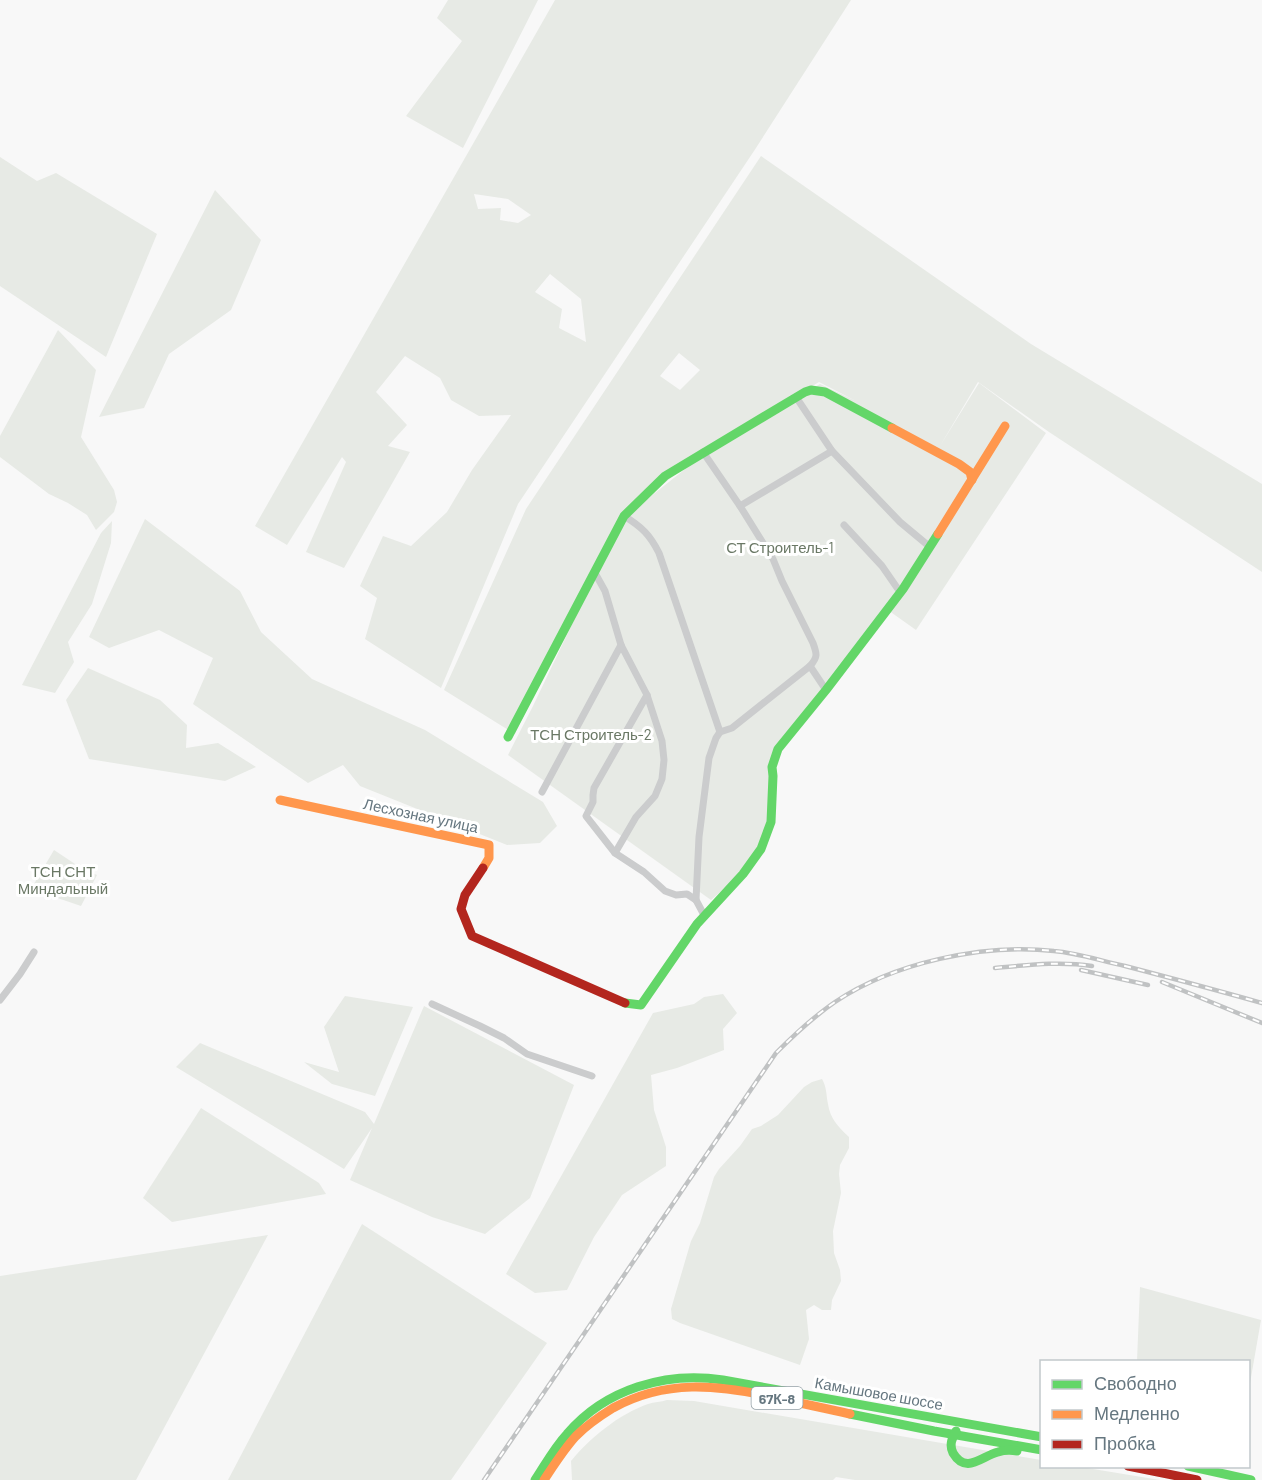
<svg xmlns="http://www.w3.org/2000/svg" width="1262" height="1480" font-family="Barlow,sans-serif">
  <style>
    .green { fill: #e7eae5; fill-rule: evenodd }
    .lines { fill: none; stroke-linecap: round; stroke-linejoin: round }
    .street { stroke: #cbcccd; stroke-width: 7 }
    .fast { stroke: #63d668; stroke-width: 9 }
    .slow { stroke: #ff974d; stroke-width: 9 }
    .jam { stroke: #b3261e; stroke-width: 9 }
    .rail-casing { stroke: #c0c2c3; stroke-width: 4.5 }
    .rail { stroke: #fff; stroke-width: 2; stroke-dasharray: 7; stroke-linecap: butt }
    .labels { text-anchor: middle; dominant-baseline: central; stroke-width: 6; stroke-linejoin: round; paint-order: stroke }
    .shield { fill: #fff; stroke: #94a0a6; stroke-width: 1.5 }
    .shield-label { font-size: 14px; font-weight: bold; fill: #667780 }
    .park-label { font-size: 15px; fill: #6a7865; stroke: #fff }
    .street-label { font-size: 15px; fill: #667780; stroke: #fff }
  </style>
  <rect width="100%" height="100%" fill="#f8f8f8"/>
  <!-- green -->
  <g class="green">
    <path d="M448 0H538L463 148 406 116 462 41 437 18Z"/>
    <path d="M555 0H851L754 151 518 504 441 688 365 639 377 598 360 586 383 536 411 546 447 512 472 470 511 415 479 416 451 400 440 378 405 356 376 392 407 425 388 446 410 452 344 568 306 552 346 462 342 457 287 545 255 526ZM474 194 508 199 531 215 518 223 500 220 501 208 478 209ZM550 274 581 299 586 342 559 328 562 309 535 292Z"/>
    <path d="M761 156 1031 344 1262 484V572L1049 432 978 382 940 446 979 383 1046 433 916 630 885 608 825 687 810 664 732 727C727 728 721 730 718 732 708 741 703 786 703 800 707 786 710 744 720 735 723 732 728 731 733 730L809 668 824 690 777 749 770 767V821L760 849 742 873 711 900 508 755 533 706 595 576 604 591 620 645 646 694 660 740 663 759 661 778 653 796 657 797 663 779 666 760 663 740 648 693 622 644 607 590 597 573 627 515 703 455 820 384 856 401 819 382 703 452 624 516 590 578 515 734 444 690 526 509ZM679 353 700 370 680 390 660 376Z"/>
    <path d="M0 157 37 181 56 173 157 234 106 357 0 286Z"/>
    <path d="M215 190 261 240 231 310 169 354 144 408 99 417Z"/>
    <path d="M58 330 96 370 81 437 114 490 117 502 114 512 96 530 87 515 68 503 49 494 0 457V436Z"/>
    <path d="M145 519 240 591 261 632 312 679 425 730 543 802 557 826 540 843 507 845 360 786 343 765 308 783 193 704 213 658 159 630 109 648 89 637Z"/>
    <path d="M112 521 111 543 92 604 68 642 74 662 55 693 22 685 101 533Z"/>
    <path d="M88 668 160 700 187 725 186 748 218 743 256 767 225 781 89 759 66 700Z"/>
    <path d="M54 850 81 868 97 875 81 906 31 889Z"/>
    <path d="M723 994 737 1013 723 1029 724 1050 677 1068 651 1075 654 1110 666 1147V1166L622 1195 594 1237 567 1290 535 1293 506 1274 653 1013 694 1004 704 997Z"/>
    <path d="M345 996 413 1007 375 1096 332 1084 304 1062 339 1072 324 1027Z"/>
    <path d="M424 1006 574 1085 530 1198 485 1234 432 1217 350 1180 372 1128 344 1169 176 1067 200 1043 365 1112 374 1124Z"/>
    <path d="M822 1079C827 1088 826 1094 828 1104 830 1118 838 1127 849 1137V1148L840 1165 839 1174 841 1193 833 1231 834 1253 840 1270 841 1281 832 1300 831 1310H822L814 1305 806 1310 809 1339 800 1365 680 1323 672 1319 671 1309 691 1241 700 1223 714 1177 719 1169 740 1146 752 1129 761 1126 778 1115 804 1087 812 1082Z"/>
    <path d="M201 1108 319 1183 326 1194 172 1222 143 1198Z"/>
    <path d="M362 1224 547 1343 451 1480H228Z"/>
    <path d="M268 1235 136 1480H0V1276Z"/>
    <path d="M1140 1287 1261 1320 1249 1389 1248 1362 1137 1361Z"/>
    <path d="M667 1400 694 1401 1041 1460 1042 1466 1081 1467 1160 1480H855L836 1477 833 1480H572L571 1461C590 1438 619 1414 648 1404 654 1402 661 1402 667 1400Z"/>
  </g>
  <g class="lines">
    <!-- street -->
    <g class="street">
      <path d="M796 397 832 451 900 522 930 547"/>
      <path d="M703 452 740 506 773 559 782 581 813 643C817 654 818 657 810 666L732 728 720 732 716 738 709 758 699 837 696 900 704 915"/>
      <path d="M740 506 832 451"/>
      <path d="M624 516C642 527 650 535 659 553L720 732"/>
      <path d="M844 525 882 566 900 592"/>
      <path d="M595 573 605 591 621 645 647 695 662 741 664 760 662 779 655 796 636 817 615 853"/>
      <path d="M810 666 826 690"/>
      <path d="M647 695 594 788 593 795V802L586 816 615 853 644 872 665 891 676 895 687 894 696 900"/>
      <path d="M542 792 621 645"/>
      <path d="M0 1000 20 974 34 952"/>
      <path d="M432 1004 480 1026 504 1038 527 1054 592 1076"/>
    </g>
    <!-- fast -->
    <g class="fast">
      <path d="M508 737 624 516 665 476 805 392 811 390 825 392 892 428"/>
      <path d="M625 1003 641 1005 697 924 743 874 761 849 771 822 773 776 772 767 778 749 826 690 903 589 938 534"/>
      <path d="M850 1414 934 1431 1042 1450"/>
      <path d="M956 1431C952 1438 949 1445 953 1453 966 1475 982 1456 998 1452 1004 1450 1011 1450 1017 1451"/>
      <path d="M1188 1466 1251 1480"/>
      <path d="M535 1480C545 1465 554 1448 567 1434 605 1389 666 1371 723 1380L1042 1437"/>
    </g>
    <!-- slow -->
    <g class="slow">
      <path d="M892 428 959 464 970 472 972 480"/>
      <path d="M938 534 1005 426"/>
      <path d="M280 800 489 845V858L483 868"/>
      <path d="M544 1480C554 1465 564 1449 576 1436 587 1425 600 1416 613 1408 666 1379 717 1385 773 1397 799 1403 824 1408 850 1414"/>
    </g>
    <!-- jam -->
    <g class="jam">
      <path d="M483 868 465 895 461 909 472 936 625 1003"/>
      <path d="M1128 1466 1197 1480"/>
    </g>
    <defs>
      <g id="rail">
        <path d="M995 968C1028 965 1060 961 1092 966"/>
        <path d="M1081 970 1148 985"/>
        <path d="M1162 982 1262 1023"/>
        <path d="M484 1480 776 1053C794 1035 813 1017 835 1002 893 963 983 943 1054 951 1078 953 1101 961 1125 966 1171 978 1216 990 1262 1003"/>
      </g>
    </defs>
    <!-- rail casing -->
    <use href="#rail" class="rail-casing"/>
    <!-- rail -->
    <use href="#rail" class="rail"/>
  </g>
  <g class="labels">
    <!-- shield labels -->
    <rect class="shield" x="751.5" y="1387" width="51" height="22" rx="4.5"/>
    <g class="shield-label">
      <text x="777" y="1398">67К-8</text>
    </g>
    <!-- park labels -->
    <g class="park-label">
      <text x="780" y="547">СТ Строитель-1</text>
      <text x="591" y="734">ТСН Строитель-2</text>
      <text x="63" y="871">ТСН СНТ<tspan x="63" dy="17">Миндальный</tspan></text>
    </g>
    <!-- street labels -->
    <g class="street-label">
      <text transform="translate(421 815) rotate(12)">Лесхозная улица</text>
      <text transform="translate(879 1393) rotate(10)">Камышовое шоссе</text>
    </g>
  </g>
  <!-- legend -->
  <rect x="1040" y="1360" width="210" height="108" fill="#ffffff" stroke="#c2c9cc" stroke-width="1.5"/>
  <rect x="1052" y="1380" width="30" height="9" fill="#63d668" stroke="#c2c9cc" stroke-width="1.5"/>
  <text x="1094" y="1390" font-size="18" fill="#667780">Свободно</text>
  <rect x="1052" y="1410" width="30" height="9" fill="#ff974d" stroke="#c2c9cc" stroke-width="1.5"/>
  <text x="1094" y="1420" font-size="18" fill="#667780">Медленно</text>
  <rect x="1052" y="1440" width="30" height="9" fill="#b3261e" stroke="#c2c9cc" stroke-width="1.5"/>
  <text x="1094" y="1450" font-size="18" fill="#667780">Пробка</text>
</svg>
